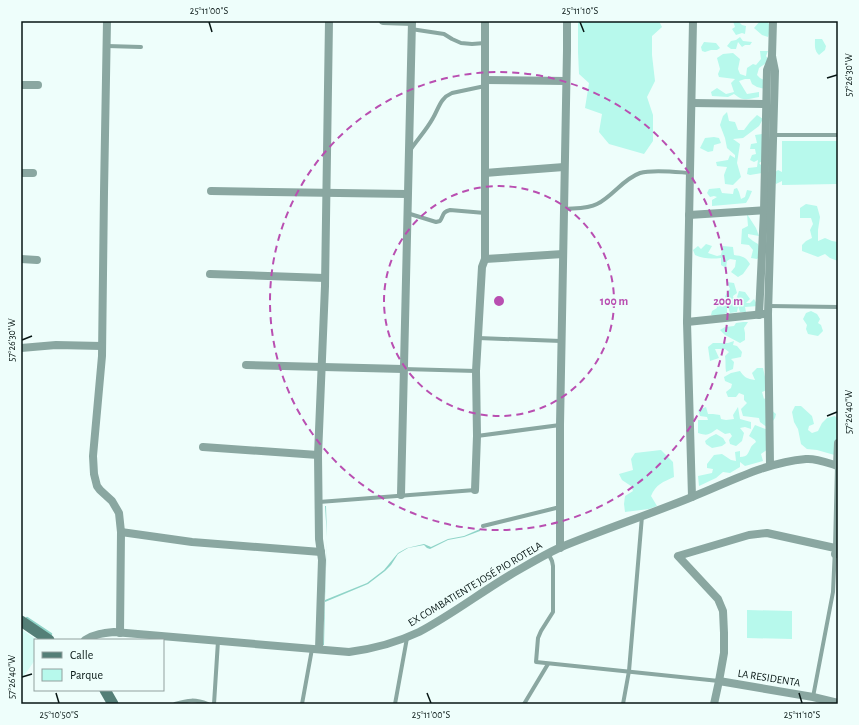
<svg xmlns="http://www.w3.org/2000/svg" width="859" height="725" font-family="'Alegreya Sans',sans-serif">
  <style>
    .built { fill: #d4fdf5 }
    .green { fill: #b7f9ec }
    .water { fill: #8fd4c8 }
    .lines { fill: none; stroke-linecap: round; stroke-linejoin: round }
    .stream { stroke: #8fd4c8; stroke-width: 2.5 }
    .lane { stroke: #8aa7a1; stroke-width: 4 }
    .street { stroke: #8aa7a1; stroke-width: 8 }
    .secondary { stroke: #547f77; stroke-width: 11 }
    .ticks { fill: none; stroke: #071614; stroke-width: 1.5 }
    .ring { fill: none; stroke: #b94fb1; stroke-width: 2; stroke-dasharray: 7 5 }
    .labels { text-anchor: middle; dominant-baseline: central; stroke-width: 3; stroke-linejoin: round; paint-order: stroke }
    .street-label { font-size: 11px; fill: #071614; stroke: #eefefb }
    .centre { fill: #b94fb1; stroke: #eefefb; stroke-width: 2 }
    .ring-label { font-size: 12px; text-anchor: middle; font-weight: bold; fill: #b94fb1; stroke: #eefefb; stroke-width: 3; stroke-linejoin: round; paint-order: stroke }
    .neatline { fill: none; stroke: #071614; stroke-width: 1.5 }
    .ticks-label { font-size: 10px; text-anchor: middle; fill: #071614 }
  </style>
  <rect width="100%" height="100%" fill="#eefefb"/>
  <!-- built -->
  <path class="built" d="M21 629 37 640H35V660L21 680Z"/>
  <!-- green -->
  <g class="green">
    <path d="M578 21H659L662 27 652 36V55L655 81 647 97 653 115V141L644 154 609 144 599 132 602 114 585 108 589 83 579 74 578 52Z"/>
    <path d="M733 21H740L739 22 742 25 746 26 745 34 742 33 736 35 732 29 735 27Z"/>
    <path d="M760 21H767L771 27 768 37 762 35 754 28Z"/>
    <path d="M740 37 743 41 752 42 750 45H745L742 47 738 42 736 49H731L727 46 731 41 736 40Z"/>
    <path d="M815 39H822L826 46 825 50 819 55C814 50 815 46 815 39Z"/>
    <path d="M704 42 716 43 720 48 717 50H711L705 52 702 51 701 47Z"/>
    <path d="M760 51H768L766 56 769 61 759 68 757 75 760 78 766 81 765 89 757 87 752 84 750 79H745L739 81 747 94 759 92V97C748 99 744 102 734 94L728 97 712 96 711 92 717 88 726 94 734 92 731 83 735 79 719 77 718 74 720 69 717 58 723 54 733 53 740 59 738 69 740 74 746 76 747 68 753 64 756 65 761 59Z"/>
    <path d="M727 112 729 121 735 122 738 130H744L750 122 757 115 763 119 759 126 743 138 733 139 740 144 737 163 741 177 733 185 725 184 724 175 727 167 717 166 716 162 728 160 730 155 735 158V155L727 148 725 138 720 125 723 116Z"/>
    <path d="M762 134 764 160 759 163 763 167 762 173 750 175 747 174 748 168 757 167 758 160 754 162 750 160 752 155 756 154 755 149H750L751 144 757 143 755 135Z"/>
    <path d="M714 137 719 138 721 143 714 145 713 151 708 152 700 148 705 138Z"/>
    <path d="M782 141H837V184L782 185V181L776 184 772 179 773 174 778 170 782 172Z"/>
    <path d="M720 188 722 193 733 194 734 189 737 188 739 192 741 199 745 197 747 190 752 191 749 198 746 203 712 206V200L717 197 714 196 710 197 707 193 709 189Z"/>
    <path d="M806 204 817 206 820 217 818 230V241L825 238 832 241 838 242V261L830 258 825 254 818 257 802 251V245L806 241 812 238 810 230 813 224 811 218H800V208Z"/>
    <path d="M747 214 756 228 759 236 748 234V237L753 241 758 244 762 254 757 259 751 258 753 250 749 245 741 244 742 229 748 226Z"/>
    <path d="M706 244 712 246 708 253 717 256 721 255 723 246 733 247 734 255C742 256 746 257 750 264L743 274 738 277 731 272 735 267 736 260 730 259 727 261 726 268 721 265V258C711 259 704 259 695 255L693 250 698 246 701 249Z"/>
    <path d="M727 282 734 283 737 293 733 296 735 304 738 307 737 312 730 313 727 303 729 300 725 297 727 292 730 289Z"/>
    <path d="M739 291 745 292 750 299 746 303H750L754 299 758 306 745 307 746 312H740L736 300Z"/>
    <path d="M720 299 725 302 722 307 727 305V313L717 317 711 315 712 311 717 308 715 301Z"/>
    <path d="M811 311 817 314 820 319 818 323 821 325 823 331 818 336 808 334 806 329 807 325 803 319 806 313Z"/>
    <path d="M743 322H748L744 328 745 333V340L740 343 725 335 720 330 725 327 734 326 736 323Z"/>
    <path d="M734 341 733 345 737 346 742 352 741 357 731 359 734 362 733 369 726 372C725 366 726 361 725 356L729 352 725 349H715L719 358 710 361 708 347 713 343H728Z"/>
    <path d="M757 368H763L765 377 772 382 765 385 767 390 762 392 764 399 769 395V408L776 414 775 418 768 428 760 422 759 418 743 416 741 409 747 403 744 400V395L739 393 736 397H728L726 392 731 388 732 384 725 381 724 377 731 373 740 371C744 377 747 379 755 380L752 373Z"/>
    <path d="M795 406H801L812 416 814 424 809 426 808 430 812 433 818 431 822 423 827 418 835 416 838 420V456L817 450 807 449 801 444 798 429 794 422 792 412Z"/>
    <path d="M706 407 708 414H713L720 415 721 419 726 420 734 419 733 415 738 407 740 419 751 422V429L745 427 740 428 744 433 742 441 736 446 730 444 729 440 732 436 730 433 725 434 717 429C708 435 708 436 698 433V420H708L707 417 700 416 698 410Z"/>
    <path d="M755 425 771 431 768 449 761 454 763 461 745 466 740 462V467L730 473 723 472 716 478 699 486 698 476 712 473 713 469 707 468V464L714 455 722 454 731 460 736 461 735 452 740 451V457C748 457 748 453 751 447 752 445 754 444 756 442L755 440 749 436Z"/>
    <path d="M716 434 723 438 726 443 722 446 712 448 706 444 705 441 710 437Z"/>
    <path d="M661 450 673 462 674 477C663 482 656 484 651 496L657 506 649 509 625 512 624 504 625 496 633 491 631 486 622 480 619 474 633 470 631 459 635 453Z"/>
    <path d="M747 610 792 611V639L747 638Z"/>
  </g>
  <!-- water -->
  <path class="water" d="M325 506H326L327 537 325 600 367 583 384 570 398 553 407 548 424 544 431 547 448 539 464 536 480 529V531L464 537 448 540 430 549 427 548 424 545 408 548 398 554 391 565 385 571 368 584 325 602 324 645H323L327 537Z"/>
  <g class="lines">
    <!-- stream -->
    <path class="stream" d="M27 618 51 634"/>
    <!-- lane -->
    <g class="lane">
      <path d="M411 29 444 34 452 39 461 43 472 44 485 43"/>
      <path d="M107 46 141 47"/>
      <path d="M772 135H838"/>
      <path d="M411 149C418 139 427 129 433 118 439 108 440 98 452 93L485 86"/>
      <path d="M564 209C575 208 588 209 597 204 613 196 623 179 640 173 653 169 676 172 690 173"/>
      <path d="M407 213 436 222 440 221C444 215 442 212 450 210L485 213"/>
      <path d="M769 306 838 307"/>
      <path d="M478 338 561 341"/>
      <path d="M403 369 476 371"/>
      <path d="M477 436 560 425"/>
      <path d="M319 502 475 490"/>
      <path d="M483 526 560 507"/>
      <path d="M548 553 552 561 553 566V612L541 631 538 638 536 662 719 681"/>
      <path d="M813 697 833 592 835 548 837 466"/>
      <path d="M175 704C188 700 195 699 208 704"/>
      <path d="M214 704 218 641"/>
      <path d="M302 704 312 649"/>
      <path d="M395 704 407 638"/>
      <path d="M524 704 548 664"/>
      <path d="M623 704 629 671 642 516"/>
    </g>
    <!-- street -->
    <g class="street">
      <path d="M107 21 104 192 102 356 93 456 94 474 97 486 100 490 112 501 119 513 121 532 120 633"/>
      <path d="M383 21 412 22"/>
      <path d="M485 80 566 81"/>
      <path d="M21 85H38"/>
      <path d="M692 103 766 104"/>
      <path d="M21 173H33"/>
      <path d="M485 173 564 167"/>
      <path d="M211 191 407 194"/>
      <path d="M689 215 769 210"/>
      <path d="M21 259 37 260"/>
      <path d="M485 259 563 254"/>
      <path d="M210 274 325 278"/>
      <path d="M759 315 764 211 767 70 772 57"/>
      <path d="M687 322 764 314"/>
      <path d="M21 348 56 345 102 346"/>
      <path d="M246 365 403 369"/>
      <path d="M203 447 318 455"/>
      <path d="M770 465 768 314 775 71 772 56 773 21"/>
      <path d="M837 466 838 443"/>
      <path d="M475 490 477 436 476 371 482 267 485 259V21"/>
      <path d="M401 495 412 21"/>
      <path d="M692 497 687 322 693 21"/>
      <path d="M121 532 192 542 321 552"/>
      <path d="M560 548V425L567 50V21"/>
      <path d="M835 554H838"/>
      <path d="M85 640C94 634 104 633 114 632L349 652C372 649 398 642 419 632 455 613 486 588 522 568 534 561 546 554 559 548 602 530 648 515 692 497 730 482 763 463 806 459 816 458 828 463 838 466"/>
      <path d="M319 649 322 560 319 539 318 455 325 286 329 21"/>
      <path d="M719 681 724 653V633L723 611 718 599 678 556 749 535 767 533 835 548"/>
      <path d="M714 704 719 681 813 697 838 703"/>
    </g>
    <!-- secondary -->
    <g class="secondary">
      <path d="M21 621 49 640"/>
      <path d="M105 690 113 704"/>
    </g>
  </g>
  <!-- ticks -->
  <path class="ticks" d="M209 22 212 32M580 22 584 32M827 78 837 75M22 340 32 336M827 416 837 412M22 677 32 674M56 693 59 703M427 693 431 703M799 693 802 703"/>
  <!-- distance rings -->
  <g class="ring">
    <circle cx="499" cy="301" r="115"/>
    <circle cx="499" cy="301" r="229"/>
  </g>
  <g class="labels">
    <!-- street labels -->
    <g class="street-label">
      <text transform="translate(475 584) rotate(-31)">EX COMBATIENTE JOSÉ PIO ROTELA</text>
      <text transform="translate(769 678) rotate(9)">LA RESIDENTA</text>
    </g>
  </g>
  <circle cx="499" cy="301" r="6" class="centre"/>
  <g class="ring-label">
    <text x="614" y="305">100 m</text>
    <text x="728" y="305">200 m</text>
  </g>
  <!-- border -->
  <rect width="859" height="725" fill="none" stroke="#eefefb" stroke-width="44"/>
  <!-- legend -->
  <rect x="34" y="639" width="130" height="52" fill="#eefefb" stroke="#92a19f"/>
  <rect x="42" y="652" width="20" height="6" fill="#547f77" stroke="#92a19f"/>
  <text x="70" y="659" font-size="12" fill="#071614">Calle</text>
  <rect x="42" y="669" width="20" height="12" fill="#b7f9ec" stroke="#92a19f"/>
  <text x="70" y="679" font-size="12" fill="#071614">Parque</text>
  <rect x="22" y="22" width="815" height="681" class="neatline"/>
  <g class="ticks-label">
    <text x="209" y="14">25°11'00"S</text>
    <text x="580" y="14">25°11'10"S</text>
    <text transform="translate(848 75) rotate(-90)" y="4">57°26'30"W</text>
    <text transform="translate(11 340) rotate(-90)" y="4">57°26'30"W</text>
    <text transform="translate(848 412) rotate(-90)" y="4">57°26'40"W</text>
    <text transform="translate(11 677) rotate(-90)" y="4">57°26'40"W</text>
    <text x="59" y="718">25°10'50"S</text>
    <text x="431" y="718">25°11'00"S</text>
    <text x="802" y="718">25°11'10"S</text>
  </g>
</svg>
